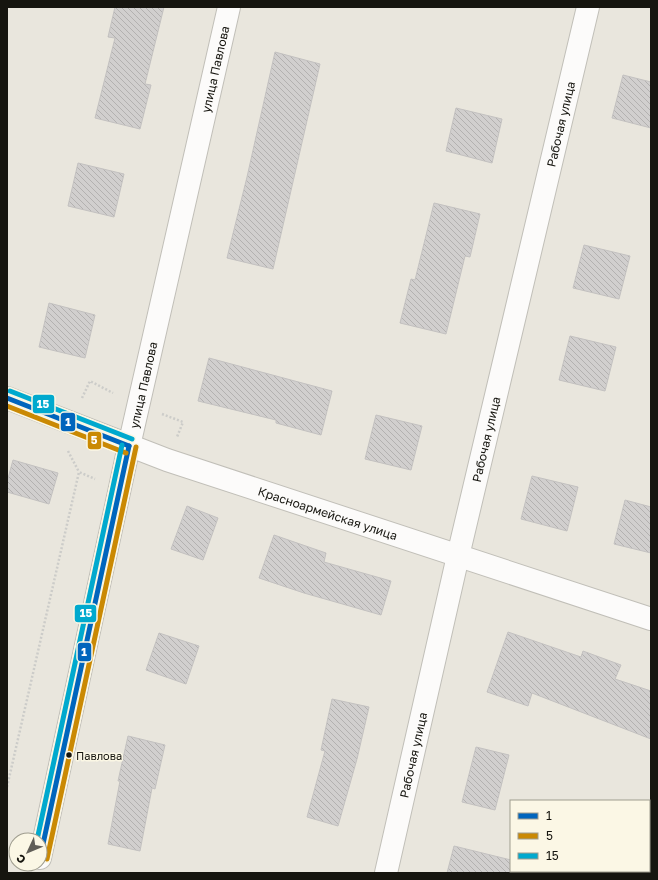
<svg xmlns="http://www.w3.org/2000/svg" width="658" height="880" font-family="'Golos Text',sans-serif">
  <style>
    .building { fill: url(#building-back-hatch); stroke: #c3c1c0 }
    .lines { fill: none; stroke-linecap: round; stroke-linejoin: round }
    .minor-casing { stroke: #c1bfb8; stroke-width: 24 }
    .path { stroke: #ccccc9; stroke-width: 2.5; stroke-dasharray: 2 2; stroke-linecap: butt }
    .minor { stroke: #fcfbfa; stroke-width: 22 }
    .bus-1-casing { stroke: #fbf7e5; stroke-width: 8 }
    .bus-2-casing { stroke: #fbf7e5; stroke-width: 8 }
    .bus-3-casing { stroke: #fbf7e5; stroke-width: 8 }
    .bus-1 { stroke: #0065bd; stroke-width: 5 }
    .bus-2 { stroke: #ca8903; stroke-width: 5 }
    .bus-3 { stroke: #00a9ce; stroke-width: 5 }
    .bus-dot { fill: #16150f; stroke: #fbf7e5; stroke-width: 1.5 }
    .labels { text-anchor: middle; dominant-baseline: central; stroke-width: 3; stroke-linejoin: round; paint-order: stroke }
    .bus-label { font-size: 11px; fill: #16150f; stroke: #fbf7e5; text-anchor: start }
    .street-label { font-size: 12px; fill: #16150f; stroke: #fbf7e5 }
    .line-badge { stroke: #fbf7e5; stroke-width: 1.5 }
    .badge-label { font-size: 11px; text-anchor: middle; font-weight: bold; fill: #fff }
  </style>
  <defs>
    <pattern id="building-back-hatch" width="6" height="6" patternUnits="userSpaceOnUse"><rect width="6" height="6" fill="#d1cfce"/><path d="M-1 5l2 2M0 0l6 6M5-1l2 2" fill="none" stroke="#b3b1b0"/></pattern>
  </defs>
  <rect width="100%" height="100%" fill="#e9e6dd"/>
  <!-- building -->
  <g class="building">
    <path d="M115 7H164L145 84 151 85 140 129 95 118 115 38 108 37Z"/>
    <path d="M275 52 320 64 273 269 227 258 247 177Z"/>
    <path d="M623 75 651 82V128L612 118Z"/>
    <path d="M456 108 502 119 492 163 446 151Z"/>
    <path d="M78 163 124 174 114 217 68 206Z"/>
    <path d="M434 203 480 214 470 257 465 256 446 334 400 323 411 279 415 280Z"/>
    <path d="M584 245 630 256 619 299 573 288Z"/>
    <path d="M49 303 95 315 85 358 39 347Z"/>
    <path d="M570 336 616 347 605 391 559 380Z"/>
    <path d="M209 358 332 391 321 435 276 423V420L198 401Z"/>
    <path d="M376 415 422 426 411 470 365 459Z"/>
    <path d="M13 460 58 473 49 504 7 492V482Z"/>
    <path d="M532 476 578 487 567 531 521 519Z"/>
    <path d="M625 500 651 507V553L614 544Z"/>
    <path d="M187 506 218 518 203 560 171 549Z"/>
    <path d="M274 535 326 553 324 562 391 581 381 615 304 593 259 578Z"/>
    <path d="M508 632 581 657 583 651 621 665 615 679 651 691V739L532 693 528 706 487 692Z"/>
    <path d="M159 633 199 646 186 684 146 670Z"/>
    <path d="M332 699 369 707 357 759 338 826 307 817 325 751 321 750Z"/>
    <path d="M128 736 165 745 155 789 152 788 140 851 108 844 120 781H118Z"/>
    <path d="M476 747 509 755 495 810 462 802Z"/>
    <path d="M454 846 511 860V871H528V873H447Z"/>
  </g>
  <g class="lines">
    <defs>
      <g id="minor">
        <path id="s1" d="M7 398 167 460 651 619"/>
        <path id="s2" d="M40 858 129 446 229 7"/>
        <path id="s3" d="M386 873 458 556 588 7"/>
      </g>
    </defs>
    <!-- minor casing -->
    <use href="#minor" class="minor-casing"/>
    <!-- path -->
    <g class="path">
      <path d="M82 398 90 381 113 393"/>
      <path d="M162 414 183 422 177 437"/>
      <path d="M68 451 79 472"/>
      <path d="M7 787 79 472 95 479"/>
    </g>
    <!-- minor -->
    <use href="#minor" class="minor"/>
    <defs>
      <g id="bus-1">
        <path d="M7 398 129 446"/>
        <path d="M40 858 129 446"/>
      </g>
      <g id="bus-2">
        <path d="M7 406 126 453"/>
        <path d="M47 859 136 447"/>
      </g>
      <g id="bus-3">
        <path d="M10 391 132 439"/>
        <path d="M37 840 122 445"/>
      </g>
    </defs>
    <!-- bus-1 casing -->
    <use href="#bus-1" class="bus-1-casing"/>
    <!-- bus-2 casing -->
    <use href="#bus-2" class="bus-2-casing"/>
    <!-- bus-3 casing -->
    <use href="#bus-3" class="bus-3-casing"/>
    <!-- bus-1 -->
    <use href="#bus-1" class="bus-1"/>
    <!-- bus-2 -->
    <use href="#bus-2" class="bus-2"/>
    <!-- bus-3 -->
    <use href="#bus-3" class="bus-3"/>
  </g>
  <!-- markers -->
  <circle class="bus-dot" cx="69" cy="755" r="3.5"/>
  <g class="labels">
    <!-- bus labels -->
    <g class="bus-label">
      <text x="76" y="755">Павлова</text>
    </g>
    <!-- street labels -->
    <g class="street-label">
      <text stroke="none"><textPath href="#s2" startOffset="808">улица Павлова</textPath></text>
      <text stroke="none"><textPath href="#s3" startOffset="769">Рабочая улица</textPath></text>
      <text stroke="none"><textPath href="#s2" startOffset="484">улица Павлова</textPath></text>
      <text stroke="none"><textPath href="#s3" startOffset="445">Рабочая улица</textPath></text>
      <text stroke="none"><textPath href="#s1" startOffset="341">Красноармейская улица</textPath></text>
      <text stroke="none"><textPath href="#s3" startOffset="121">Рабочая улица</textPath></text>
    </g>
  </g>
  <g class="line-badge">
    <rect x="32" y="394" width="23" height="20" rx="4" fill="#00a9ce"/>
    <rect x="60" y="412" width="16" height="20" rx="4" fill="#0065bd"/>
    <rect x="87" y="431" width="15" height="19" rx="4" fill="#ca8903"/>
    <rect x="74" y="604" width="23" height="19" rx="4" fill="#00a9ce"/>
    <rect x="77" y="642" width="15" height="20" rx="4" fill="#0065bd"/>
  </g>
  <g class="badge-label">
    <text x="43" y="408">15</text>
    <text x="68" y="426">1</text>
    <text x="94" y="444">5</text>
    <text x="86" y="617">15</text>
    <text x="84" y="656">1</text>
  </g>
  <!-- border -->
  <rect width="658" height="880" fill="none" stroke="#16150f" stroke-width="16"/>
  <!-- legend -->
  <rect x="510" y="800" width="140" height="72" fill="#fbf7e5" stroke="#9f9d8f"/>
  <rect x="518" y="813" width="20" height="6" fill="#0065bd" stroke="#9f9d8f"/>
  <text x="546" y="820" font-size="12" fill="#16150f">1</text>
  <rect x="518" y="833" width="20" height="6" fill="#ca8903" stroke="#9f9d8f"/>
  <text x="546" y="840" font-size="12" fill="#16150f">5</text>
  <rect x="518" y="853" width="20" height="6" fill="#00a9ce" stroke="#9f9d8f"/>
  <text x="546" y="860" font-size="12" fill="#16150f">15</text>
  <!-- north arrow -->
  <g transform="translate(28 852) rotate(226)"><circle r="19" fill="#fbf7e5" stroke="#9f9d8f"/>
  <path d="M0-3L7 15L0 10L-7 15Z" fill="#605e57"/>
  <text y="-6" font-size="11" font-weight="bold" text-anchor="middle" fill="#16150f">С</text>
  </g>
</svg>
